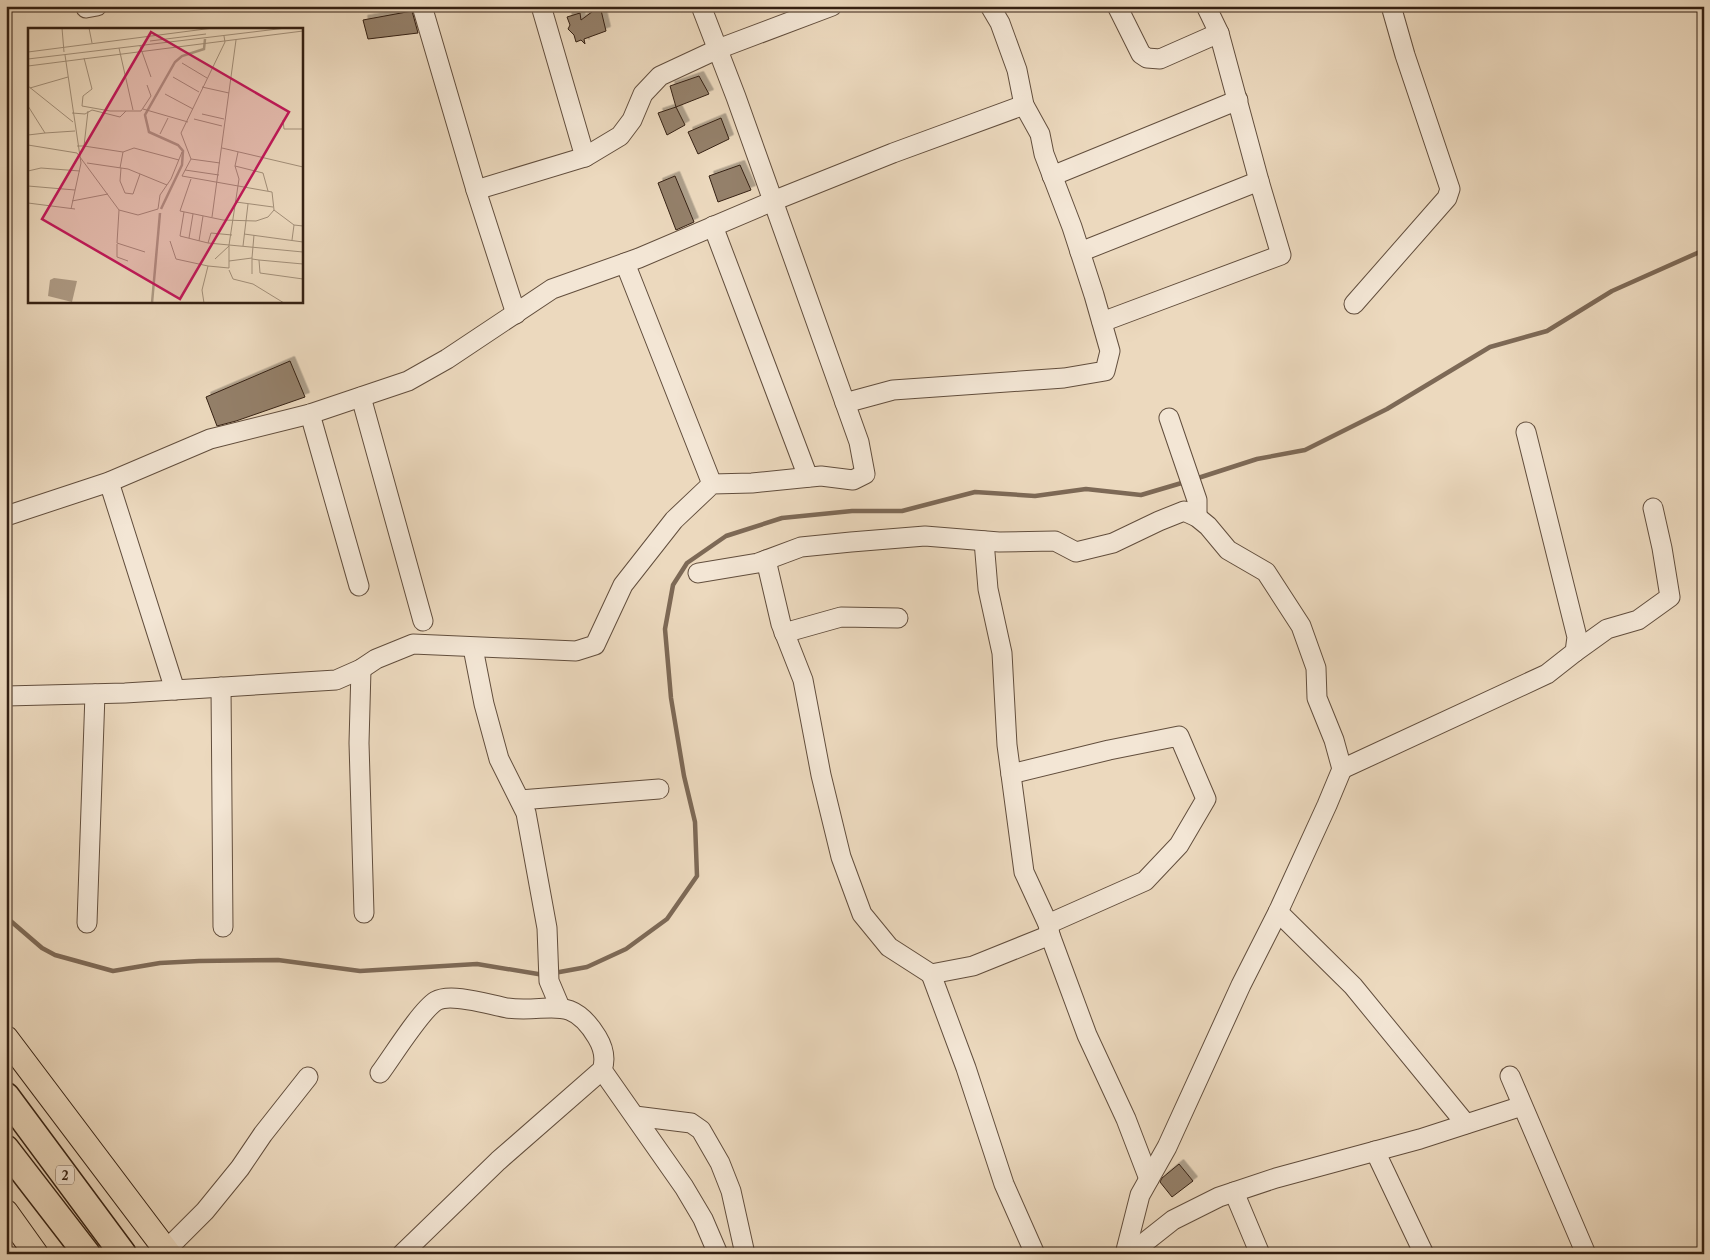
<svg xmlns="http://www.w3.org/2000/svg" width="1710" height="1260" font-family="'Libre Caslon Text',serif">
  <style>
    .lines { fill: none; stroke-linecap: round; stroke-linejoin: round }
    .stream { stroke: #7d6956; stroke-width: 4.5 }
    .building { fill: #94806b; stroke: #342012; filter: url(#shadow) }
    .minor-casing { stroke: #624e3d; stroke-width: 21 }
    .major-casing { stroke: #342012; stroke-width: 26 }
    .highway-casing { stroke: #342012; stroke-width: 29 }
    .minor { stroke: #f3e6d5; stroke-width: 19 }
    .major { stroke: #ecd9be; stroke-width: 24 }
    .highway { stroke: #ecd9be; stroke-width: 26 }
    .labels { text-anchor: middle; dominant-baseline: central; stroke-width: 4.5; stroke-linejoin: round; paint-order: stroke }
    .shield { fill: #f3e6d5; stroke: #6d5b4c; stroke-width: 1 }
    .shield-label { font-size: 12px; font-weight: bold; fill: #342012 }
    .inset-river { fill: none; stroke: #ad9a84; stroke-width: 2.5 }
    .inset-road { fill: none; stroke: #a28f79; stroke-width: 1 }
    .view { fill: #c2185b; fill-opacity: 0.15; stroke: #c2185b; stroke-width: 2.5 }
    .inset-edge { fill: none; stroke: #342012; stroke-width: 2.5 }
  </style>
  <defs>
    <filter id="shadow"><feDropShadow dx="4.5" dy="-4.5" stdDeviation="0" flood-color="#0004"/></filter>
  </defs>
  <rect width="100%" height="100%" fill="#ecd9be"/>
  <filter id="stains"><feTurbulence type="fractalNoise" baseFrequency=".004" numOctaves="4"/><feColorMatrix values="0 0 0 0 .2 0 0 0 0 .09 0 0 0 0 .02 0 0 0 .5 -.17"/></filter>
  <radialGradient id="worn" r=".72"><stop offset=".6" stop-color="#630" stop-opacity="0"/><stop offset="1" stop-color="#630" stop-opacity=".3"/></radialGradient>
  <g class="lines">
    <!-- stream -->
    <g class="stream">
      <path d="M1195 479 1257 459 1305 450 1387 409 1490 347 1547 331 1612 291 1704 250"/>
      <path d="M6 917 42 948 55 955 113 971 160 963 199 961 278 960 360 971 477 964 544 975"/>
      <path d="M554 973 587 967 626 949 667 919 697 876 695 822 684 776 671 698 665 629 673 585 687 563 726 536 782 518 852 511H902L975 492 1035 496 1086 489 1141 495 1185 482"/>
    </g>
  </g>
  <!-- building -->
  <g class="building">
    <path d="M600 6 606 31 584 39 585 44 581 40 576 42 574 35 568 29 570 25 567 17 580 13 581 20Z"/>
    <path d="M412 11 418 33 368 39 363 20Z"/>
    <path d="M699 76 709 94 676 107 670 86Z"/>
    <path d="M676 107 685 125 667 135 658 113Z"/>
    <path d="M721 118 729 139 698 154 688 132Z"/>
    <path d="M740 165 751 190 718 202 709 176Z"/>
    <path d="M675 176 694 222 676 230 658 183Z"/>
    <path d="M290 361 305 397 236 421 217 426 206 397Z"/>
    <path d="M1179 1164 1193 1181 1172 1197 1160 1182 1162 1178Z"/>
  </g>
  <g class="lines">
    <defs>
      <g id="minor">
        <path d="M422 6 476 190 516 314"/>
        <path d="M1117 6 1141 54 1147 58 1160 59 1219 33"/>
        <path d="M86 8 97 6"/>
        <path d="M585 157 620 136 632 120 643 94 660 76 718 49 832 6"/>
        <path d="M1052 176 1238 100"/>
        <path d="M476 190 585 157 541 6"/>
        <path d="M713 226 808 477"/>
        <path d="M1080 252 1259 181"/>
        <path d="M625 263 712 484"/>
        <path d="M1354 304 1447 198 1450 189 1405 55 1391 6"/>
        <path d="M1102 322 1281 255 1259 181 1219 33 1206 6"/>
        <path d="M361 397 423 621"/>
        <path d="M845 403 893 390 1064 378 1105 371 1110 351 1094 295 1072 227 1044 154 1040 134 1024 105 1017 70 1000 23 990 6"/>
        <path d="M310 414 359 586"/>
        <path d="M1169 418 1197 500V517"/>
        <path d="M109 482 175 690"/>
        <path d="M6 516 109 482 210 439 310 414 408 381 447 359 552 289 639 258 773 201 893 153 1024 105"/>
        <path d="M984 541 988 589 1002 653 1007 745 1024 872 1048 924 1050 935 1087 1035 1126 1119 1149 1179"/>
        <path d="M766 560 781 624 803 680 821 775 841 857 862 914 889 947 931 974"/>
        <path d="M698 573 758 563 801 547 851 542 925 536 999 542 1055 541 1076 552 1113 543 1159 521 1184 511 1197 517 1208 526 1228 550 1266 572 1301 626 1316 668 1317 698 1334 740 1342 769 1327 805 1278 912 1241 985 1167 1147 1140 1195 1125 1254"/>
        <path d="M784 633 841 617 898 618"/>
        <path d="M473 648 484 704 499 759 526 813 547 928 549 981 560 1007"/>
        <path d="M1575 652 1607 629 1638 620 1670 597 1662 548 1653 508"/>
        <path d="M361 669 359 743 364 913"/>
        <path d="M221 687 223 927"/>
        <path d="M6 696 125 693 336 680 361 669 376 659 413 644 576 651 595 645 623 585 674 520 712 484 752 483 821 476 853 480 865 474 859 442 736 97 701 6"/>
        <path d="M1342 769 1547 674 1575 652 1577 637 1526 432"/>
        <path d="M1011 774 1109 750 1179 736 1206 799 1179 845 1145 881 1048 924"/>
        <path d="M520 800 659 789"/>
        <path d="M1278 912 1353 986 1466 1124"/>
        <path d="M87 923 95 694"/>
        <path d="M602 1070 684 1187 703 1219 718 1254"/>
        <path d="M380 1073C392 1057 421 1010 436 1001 451 992 490 1005 507 1008 548 1014 570 992 597 1037 603 1047 606 1059 602 1070L498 1161 402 1254"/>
        <path d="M1510 1076 1586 1254"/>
        <path d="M635 1116 691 1123 701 1130 720 1163 731 1191 745 1254"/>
        <path d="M1375 1151 1424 1254"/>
        <path d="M1234 1192 1260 1254"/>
        <path d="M162 1254 205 1211 240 1168 263 1134 308 1077"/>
        <path d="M1035 1254 1004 1184 966 1068 931 974 973 966 1050 935"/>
        <path d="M1130 1254 1173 1220 1219 1197 1276 1178 1420 1139 1522 1106"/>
      </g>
      <g id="major">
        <path d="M6 1038 169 1254"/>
        <path d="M6 1212 36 1254"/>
      </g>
      <g id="highway">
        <path d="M6 1096 123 1254"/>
        <path d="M6 1149 87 1254"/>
      </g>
    </defs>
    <!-- minor casing -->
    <use href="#minor" class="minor-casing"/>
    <!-- major casing -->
    <use href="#major" class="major-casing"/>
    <!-- highway casing -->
    <use href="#highway" class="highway-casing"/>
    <!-- minor -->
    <use href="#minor" class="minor"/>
    <!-- major -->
    <use href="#major" class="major"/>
    <!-- highway -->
    <use href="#highway" class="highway"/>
  </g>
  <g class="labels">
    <!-- shield labels -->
    <rect class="shield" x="56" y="1165.5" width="18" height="19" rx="4"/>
    <g class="shield-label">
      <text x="65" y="1175">2</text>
    </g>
  </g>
  <!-- overview -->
  <g transform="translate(28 28)">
    <rect width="275" height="275" fill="#ecd9be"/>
    <path d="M26 250 49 253 44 274 20 268 22 252Z" fill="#ad9a84"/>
    <path class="inset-river" d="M133 181 154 137 155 123 150 117 121 104 117 87 147 34 154 28 176 21 177 11M124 275 132 185"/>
    <path class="inset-road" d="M34 0 36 24M61 0 64 15M122 13 178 6M112 18 123 49M91 20 105 82M0 24 185 0M37 27 53 135 43 181M56 30 64 61 55 68 54 78 82 83H113L123 68 119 57M0 31 258 0M154 35 179 50M0 38 275 3M145 49 171 64M0 58 45 94M174 59 201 65M2 60 40 49M137 66 165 81M0 78 17 105 0 107M115 81 160 94M44 85 57 86 64 82 92 89 98 83M174 86 196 91M166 91 194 98M255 92 256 101H275M17 105 47 103M132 106 140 90M0 117 49 125 91 182 110 187 130 181 132 167 143 151 154 124M49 118H56L60 83M56 118 95 124 92 140M194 120 275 139M95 124 106 120 151 132M210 124 207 138 235 145 240 163M163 131 192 135M59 135 100 141 139 157M93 140 92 153 97 165 105 166 112 146M157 142 191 147M0 143 13 140 52 143M163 151 152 183 195 192 228 193 240 189 246 182 244 164 154 148 163 131 153 105 197 14 196 8M0 158 47 162M44 173 80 166M208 174 245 179M0 175 47 181M91 182 89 215 117 224M246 182 266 197 275 198M156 184 152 208 180 215 275 224M184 189 208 12M216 206 275 214M161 210 165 186M264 212 266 197M142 213 148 231 180 238 174 262 176 275M171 213 175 188M180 215 183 205 204 207M89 216V229L100 233M215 218 220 176M187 231 201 218M224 231 231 232 232 245 275 251M231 232 275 236M201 233 224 230 226 207M180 238 201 240V217L211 151 207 138M201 242 205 251 225 256 256 275M224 246V230"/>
    <path class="view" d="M123 4 261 84 152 271 14 191Z"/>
    <rect width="275" height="275" class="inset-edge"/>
  </g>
  <!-- margin -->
  <rect width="1710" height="1260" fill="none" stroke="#ecd9be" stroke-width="25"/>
  <rect x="8" y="8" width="1695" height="1245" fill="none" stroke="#342012" stroke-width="2.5"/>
  <rect x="12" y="12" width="1685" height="1235" fill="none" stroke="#342012"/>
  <rect width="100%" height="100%" filter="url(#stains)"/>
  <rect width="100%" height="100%" fill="url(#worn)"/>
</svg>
